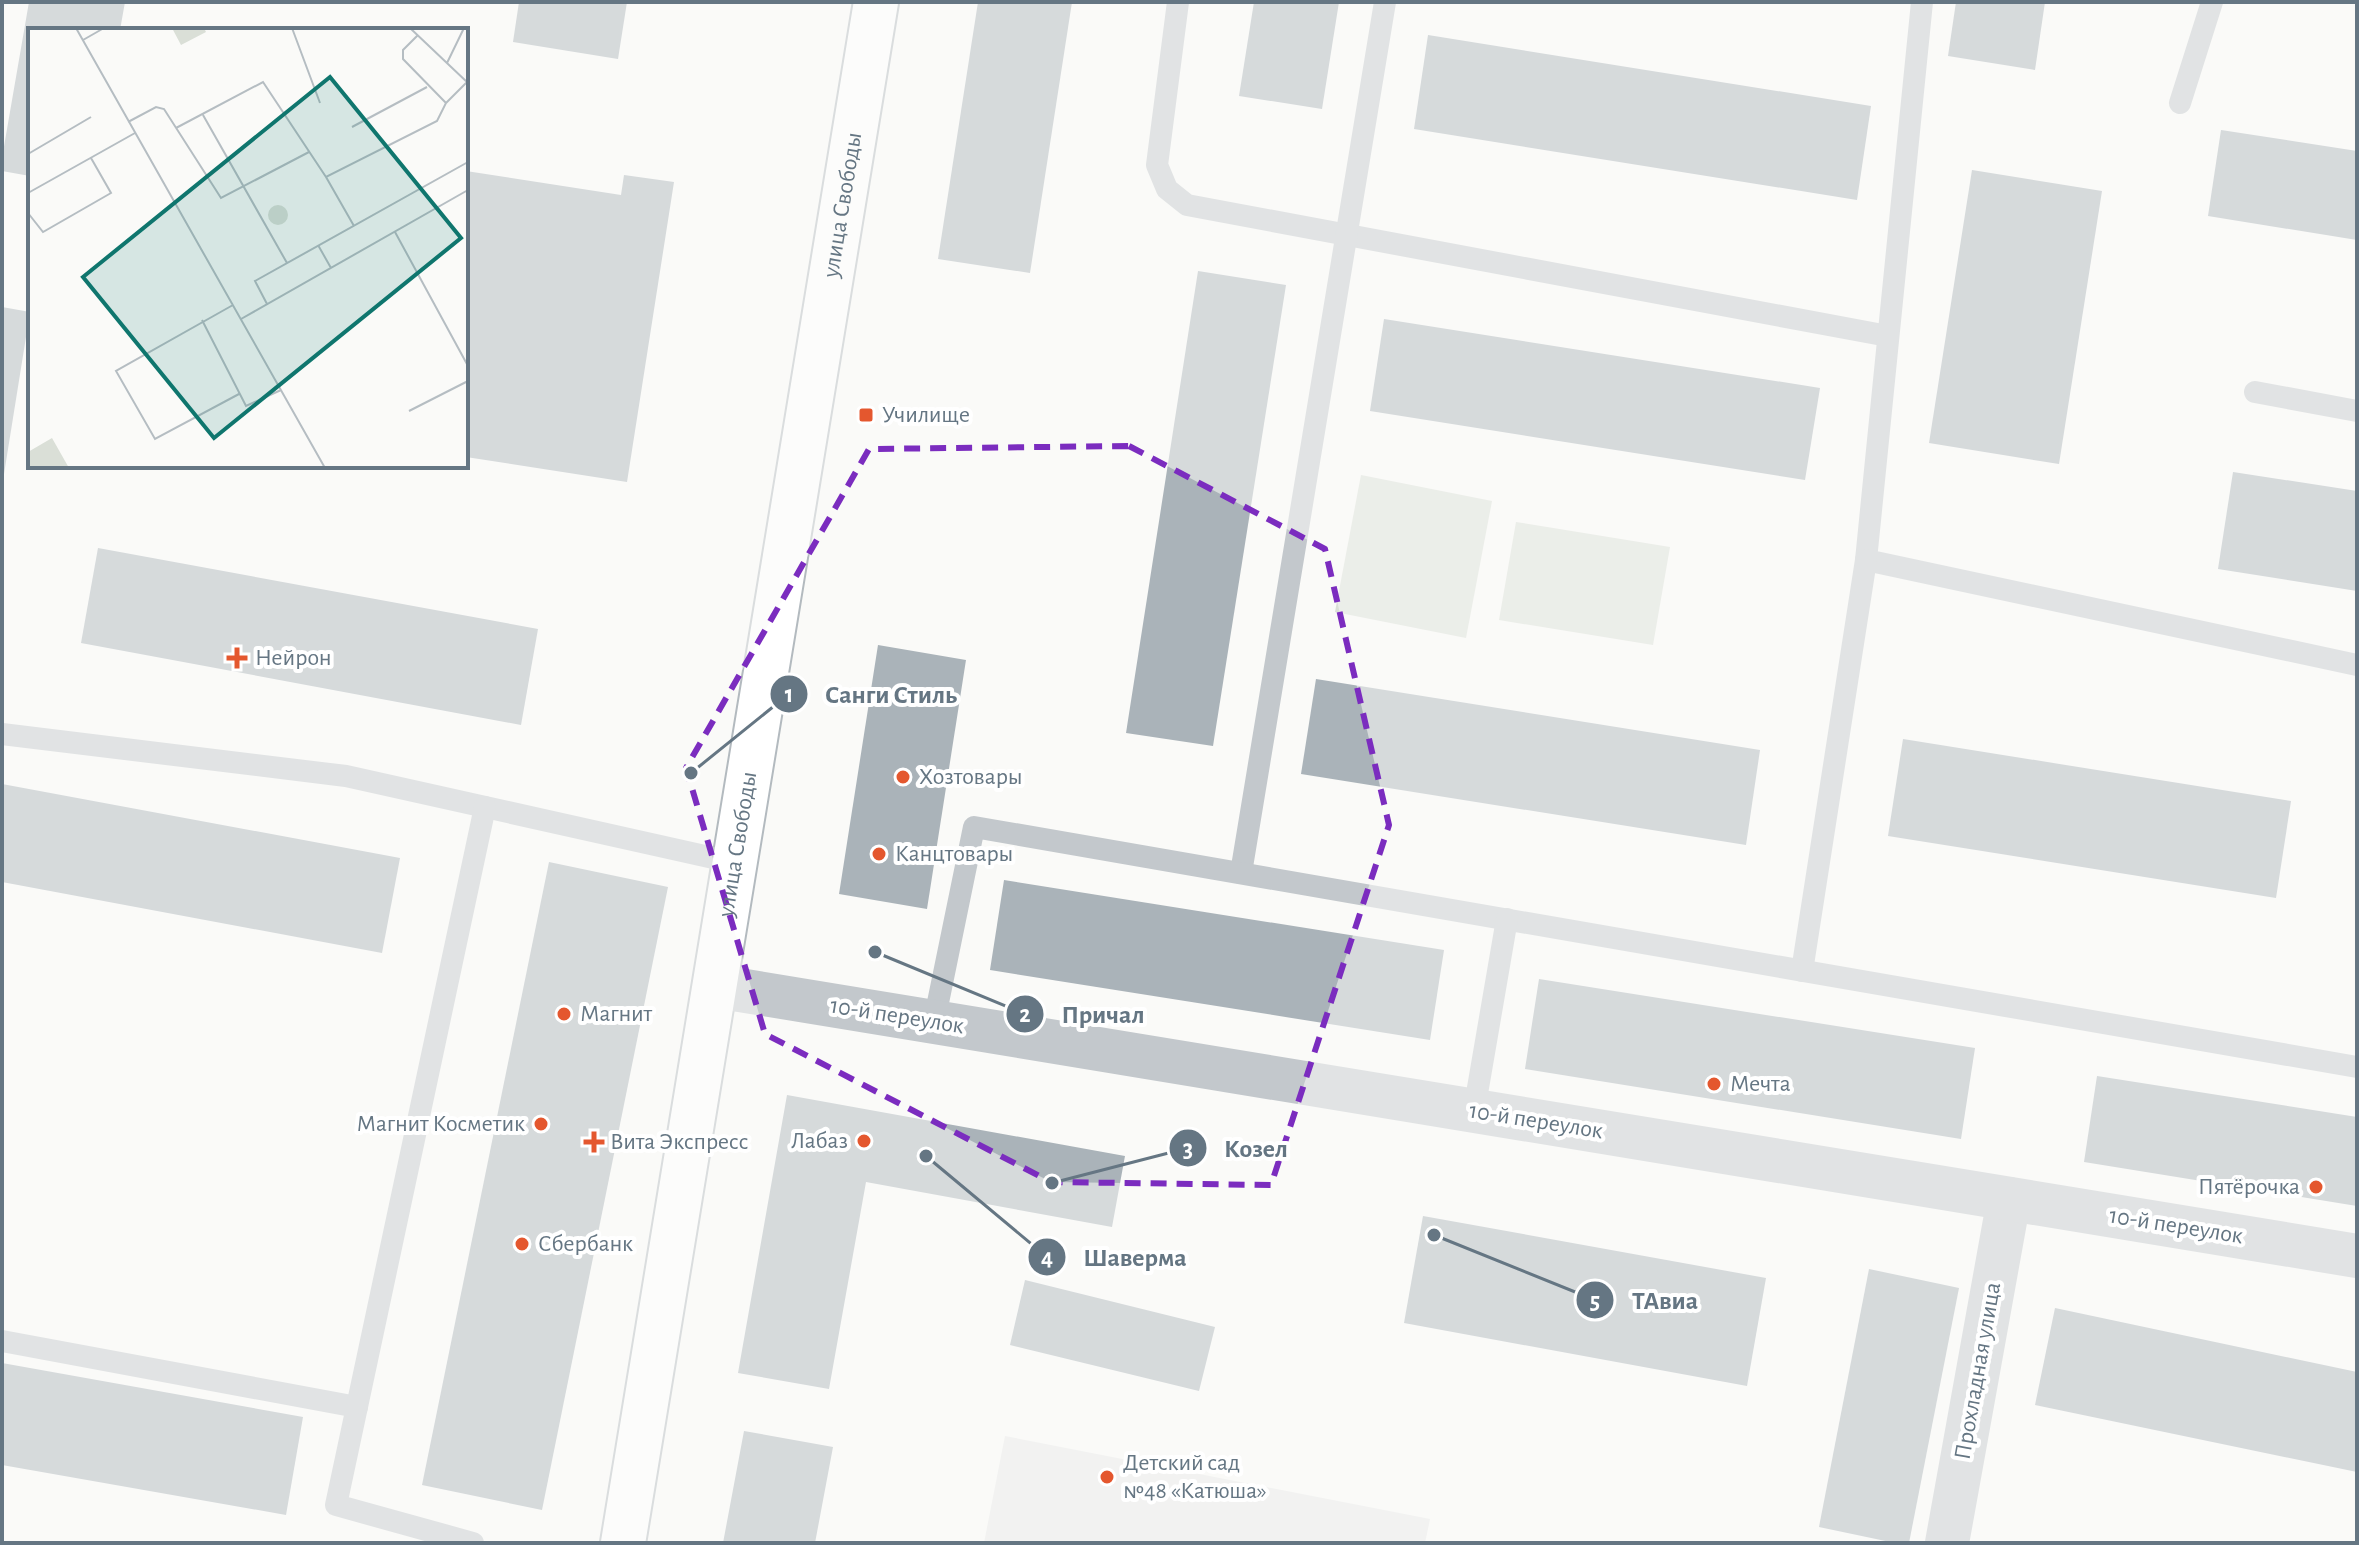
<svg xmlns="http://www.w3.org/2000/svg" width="2359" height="1545" font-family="'Alegreya Sans',sans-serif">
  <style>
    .built { fill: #e8e9e9 }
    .green { fill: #dadfd7 }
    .building { fill: #aab3b9 }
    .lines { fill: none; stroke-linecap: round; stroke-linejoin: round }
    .secondary-casing { stroke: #b3babf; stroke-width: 48 }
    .service { stroke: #c3c8cc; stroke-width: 22 }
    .minor { stroke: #c3c8cc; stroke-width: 44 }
    .tertiary { stroke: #c3c8cc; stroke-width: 44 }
    .secondary { stroke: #fff; stroke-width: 44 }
    .marked { fill: none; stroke: #7b2cbf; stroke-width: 6; stroke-dasharray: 16 10; stroke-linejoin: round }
    .poi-dot { fill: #e4572e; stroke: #fff; stroke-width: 3 }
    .labels { text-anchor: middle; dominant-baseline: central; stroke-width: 8; stroke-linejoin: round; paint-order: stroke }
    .street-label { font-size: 24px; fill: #657683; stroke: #fff }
    .poi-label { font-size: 24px; fill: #657683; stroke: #fff; text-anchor: start }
    .inset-road { fill: none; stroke: #b5bdc2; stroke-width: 2 }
    .view { fill: #0f766e; fill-opacity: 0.15; stroke: #0f766e; stroke-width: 4 }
    .inset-edge { fill: none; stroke: #657683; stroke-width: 4 }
    .leader { fill: none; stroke: #657683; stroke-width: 3 }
    .callout-dot { fill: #657683; stroke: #fff; stroke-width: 3 }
    .mark-label { font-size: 24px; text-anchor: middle; font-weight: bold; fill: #fff }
    .callout-label { font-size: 26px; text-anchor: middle; font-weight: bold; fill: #657683; stroke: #fff; stroke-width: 8; stroke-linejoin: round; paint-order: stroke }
  </style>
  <rect width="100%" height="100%" fill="#fafaf8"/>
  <!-- built -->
  <path class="built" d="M1005 1436 1430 1519 1425 1543H984Z"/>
  <!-- green -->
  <g class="green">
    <path d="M1361 475 1492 501 1466 638 1335 612Z"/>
    <path d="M1516 522 1670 547 1653 645 1499 620Z"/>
  </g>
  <!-- building -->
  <g class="building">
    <path d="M29 2H125L120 30H30V176L2 171V158Z"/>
    <path d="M519 2H627L618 59 513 42Z"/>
    <path d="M978 2H1072L1030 273 938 259Z"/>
    <path d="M1254 2H1339L1322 109 1239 96Z"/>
    <path d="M1956 2H2045L2035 70 1948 56Z"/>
    <path d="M1428 35 1871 106 1857 200 1414 129Z"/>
    <path d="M2221 130 2357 151V240L2208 216Z"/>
    <path d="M1972 170 2102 191 2059 464 1929 443Z"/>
    <path d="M466 171 621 195 624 175 674 182 627 482 466 457Z"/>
    <path d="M1198 271 1286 285 1213 746 1126 733Z"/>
    <path d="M2 307 30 312 4 474H2Z"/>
    <path d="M1384 319 1820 388 1805 480 1370 411Z"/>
    <path d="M2233 472 2357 491V591L2218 569Z"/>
    <path d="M98 548 538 629 521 725 81 643Z"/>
    <path d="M878 645 966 660 927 909 839 894Z"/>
    <path d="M1316 679 1760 750 1746 845 1301 774Z"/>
    <path d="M1903 739 2291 801 2276 898 1888 836Z"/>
    <path d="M2 784 400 858 382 953 2 882Z"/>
    <path d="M549 862 668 887 542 1510 422 1485Z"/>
    <path d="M1004 880 1444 950 1430 1040 990 970Z"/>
    <path d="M1539 979 1975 1048 1961 1139 1525 1069Z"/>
    <path d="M2097 1076 2357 1117V1206L2084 1162Z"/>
    <path d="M787 1095 1125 1156 1112 1227 866 1182 829 1389 738 1373Z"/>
    <path d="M1423 1216 1766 1278 1747 1386 1404 1323Z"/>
    <path d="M1869 1269 1959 1288 1909 1543H1895L1819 1527Z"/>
    <path d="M1025 1280 1215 1327 1199 1391 1010 1345Z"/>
    <path d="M2055 1308 2357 1372V1472L2035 1405Z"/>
    <path d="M2 1363 303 1417 286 1515 2 1465Z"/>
    <path d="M744 1431 833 1447 815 1543H723Z"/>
  </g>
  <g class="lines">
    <defs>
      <g id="secondary">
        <path id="s1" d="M623 1543 876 2"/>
      </g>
    </defs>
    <!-- secondary casing -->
    <use href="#secondary" class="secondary-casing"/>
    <!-- service -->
    <g class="service">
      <path d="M1178 2 1157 165 1167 189 1187 205 1888 336"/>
      <path d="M1922 2 1866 560 2357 665"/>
      <path d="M2180 103 2212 2"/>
      <path d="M2255 392 2357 411"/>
      <path d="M2 734 346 776 736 863"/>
      <path d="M1241 873 1385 2"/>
      <path d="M1802 971 1866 560"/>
      <path d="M934 1022 974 827 2357 1067"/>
      <path d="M1474 1111 1507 919"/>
      <path d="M2 1341 357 1407"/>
      <path d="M473 1543 336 1505 485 807"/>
    </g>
    <!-- minor -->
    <path class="minor" d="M1947 1543 2009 1199"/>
    <!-- tertiary -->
    <path class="tertiary" d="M715 986 2357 1256"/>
    <!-- secondary -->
    <use href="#secondary" class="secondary"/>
  </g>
  <!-- marked area -->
  <path d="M0 0H2359V1545H0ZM1129 446 1325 549 1389 825 1271 1185 1051 1182 765 1034 686 768 869 449Z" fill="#fafaf8" fill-opacity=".55" fill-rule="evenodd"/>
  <path class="marked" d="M1129 446 1325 549 1389 825 1271 1185 1051 1182 765 1034 686 768 869 449Z"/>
  <!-- markers -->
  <g class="poi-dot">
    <rect x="858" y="407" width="16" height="16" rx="4"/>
    <path d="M233 646h8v8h8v8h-8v8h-8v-8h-8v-8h8z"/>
    <circle cx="903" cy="777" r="8"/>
    <circle cx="879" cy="854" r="8"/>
    <circle cx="564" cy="1014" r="8"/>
    <circle cx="1714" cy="1084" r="8"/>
    <circle cx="541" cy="1124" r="8"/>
    <circle cx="864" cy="1141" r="8"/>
    <path d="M590 1130h8v8h8v8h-8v8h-8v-8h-8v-8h8z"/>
    <circle cx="2316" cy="1187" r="8"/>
    <circle cx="522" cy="1244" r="8"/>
    <circle cx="1107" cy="1477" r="8"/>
  </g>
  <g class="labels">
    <!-- street labels -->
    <g class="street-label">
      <text stroke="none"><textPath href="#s1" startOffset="1356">улица Свободы</textPath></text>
      <text stroke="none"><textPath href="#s1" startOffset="708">улица Свободы</textPath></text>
      <text transform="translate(897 1016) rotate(9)">10-й переулок</text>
      <text transform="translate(1536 1121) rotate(9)">10-й переулок</text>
      <text transform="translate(2176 1226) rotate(9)">10-й переулок</text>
      <text transform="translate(1978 1371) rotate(-80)">Прохладная улица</text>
    </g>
    <!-- poi labels -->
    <g class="poi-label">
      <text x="882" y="415">Училище</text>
      <text x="255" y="658">Нейрон</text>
      <text x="919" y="777">Хозтовары</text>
      <text x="895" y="854">Канцтовары</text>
      <text x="580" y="1014">Магнит</text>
      <text x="1730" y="1084">Мечта</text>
      <text x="525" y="1124" text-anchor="end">Магнит Косметик</text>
      <text x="848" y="1141" text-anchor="end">Лабаз</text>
      <text x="610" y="1142">Вита Экспресс</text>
      <text x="2300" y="1187" text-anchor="end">Пятёрочка</text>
      <text x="538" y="1244">Сбербанк</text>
      <text x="1123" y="1463">Детский сад<tspan x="1123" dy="28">№48 «Катюша»</tspan></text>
    </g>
  </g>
  <!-- overview -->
  <g transform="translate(28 28)">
    <rect width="440" height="440" fill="#fafaf8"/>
    <path d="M144 0H176L178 4 153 17ZM240 187a10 10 0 1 1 20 0a10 10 0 1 1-20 0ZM24 410 41 440H0V424Z" fill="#dadfd7"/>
    <path class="inset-road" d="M48 0 297 440M264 0 292 75M382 0 440 55M55 12 76 0M419 35 436 0M418 75 439 54M175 87 259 235M100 94 128 79 136 81 193 170 281 124M324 99 399 59M148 100 235 54 298 149 409 93 418 75 375 31V22L390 7M0 126 63 89M298 149 326 198M0 165 107 105M0 185 15 204 83 165 63 130M367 204 440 338M290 217 303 240M239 276 227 253 440 134M205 277 88 343 127 411 211 366M213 291 440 162M174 292 218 378 253 362M381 383 440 353"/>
    <path class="view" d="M302 49 433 210 186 410 55 249Z"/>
    <rect width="440" height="440" class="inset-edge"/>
  </g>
  <!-- callouts -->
  <path class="leader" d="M691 773L789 694M875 952L1025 1014M1052 1183L1188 1148M926 1156L1047 1257M1434 1235L1595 1300"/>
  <g class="callout-dot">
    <circle cx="691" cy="773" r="8"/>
    <circle cx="875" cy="952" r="8"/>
    <circle cx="1052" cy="1183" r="8"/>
    <circle cx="926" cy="1156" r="8"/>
    <circle cx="1434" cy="1235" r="8"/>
    <circle cx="789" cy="694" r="20"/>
    <circle cx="1025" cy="1014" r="20"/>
    <circle cx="1188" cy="1148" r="20"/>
    <circle cx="1047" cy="1257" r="20"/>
    <circle cx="1595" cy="1300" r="20"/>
  </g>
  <g class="mark-label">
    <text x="789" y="702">1</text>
    <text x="1025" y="1022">2</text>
    <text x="1188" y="1157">3</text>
    <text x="1047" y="1265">4</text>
    <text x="1595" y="1309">5</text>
  </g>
  <g class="callout-label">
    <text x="891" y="703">Санги Стиль</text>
    <text x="1103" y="1023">Причал</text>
    <text x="1256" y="1157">Козел</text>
    <text x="1135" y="1266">Шаверма</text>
    <text x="1665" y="1309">ТАвиа</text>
  </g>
  <!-- border -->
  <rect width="2359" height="1545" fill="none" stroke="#657683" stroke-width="8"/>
</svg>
